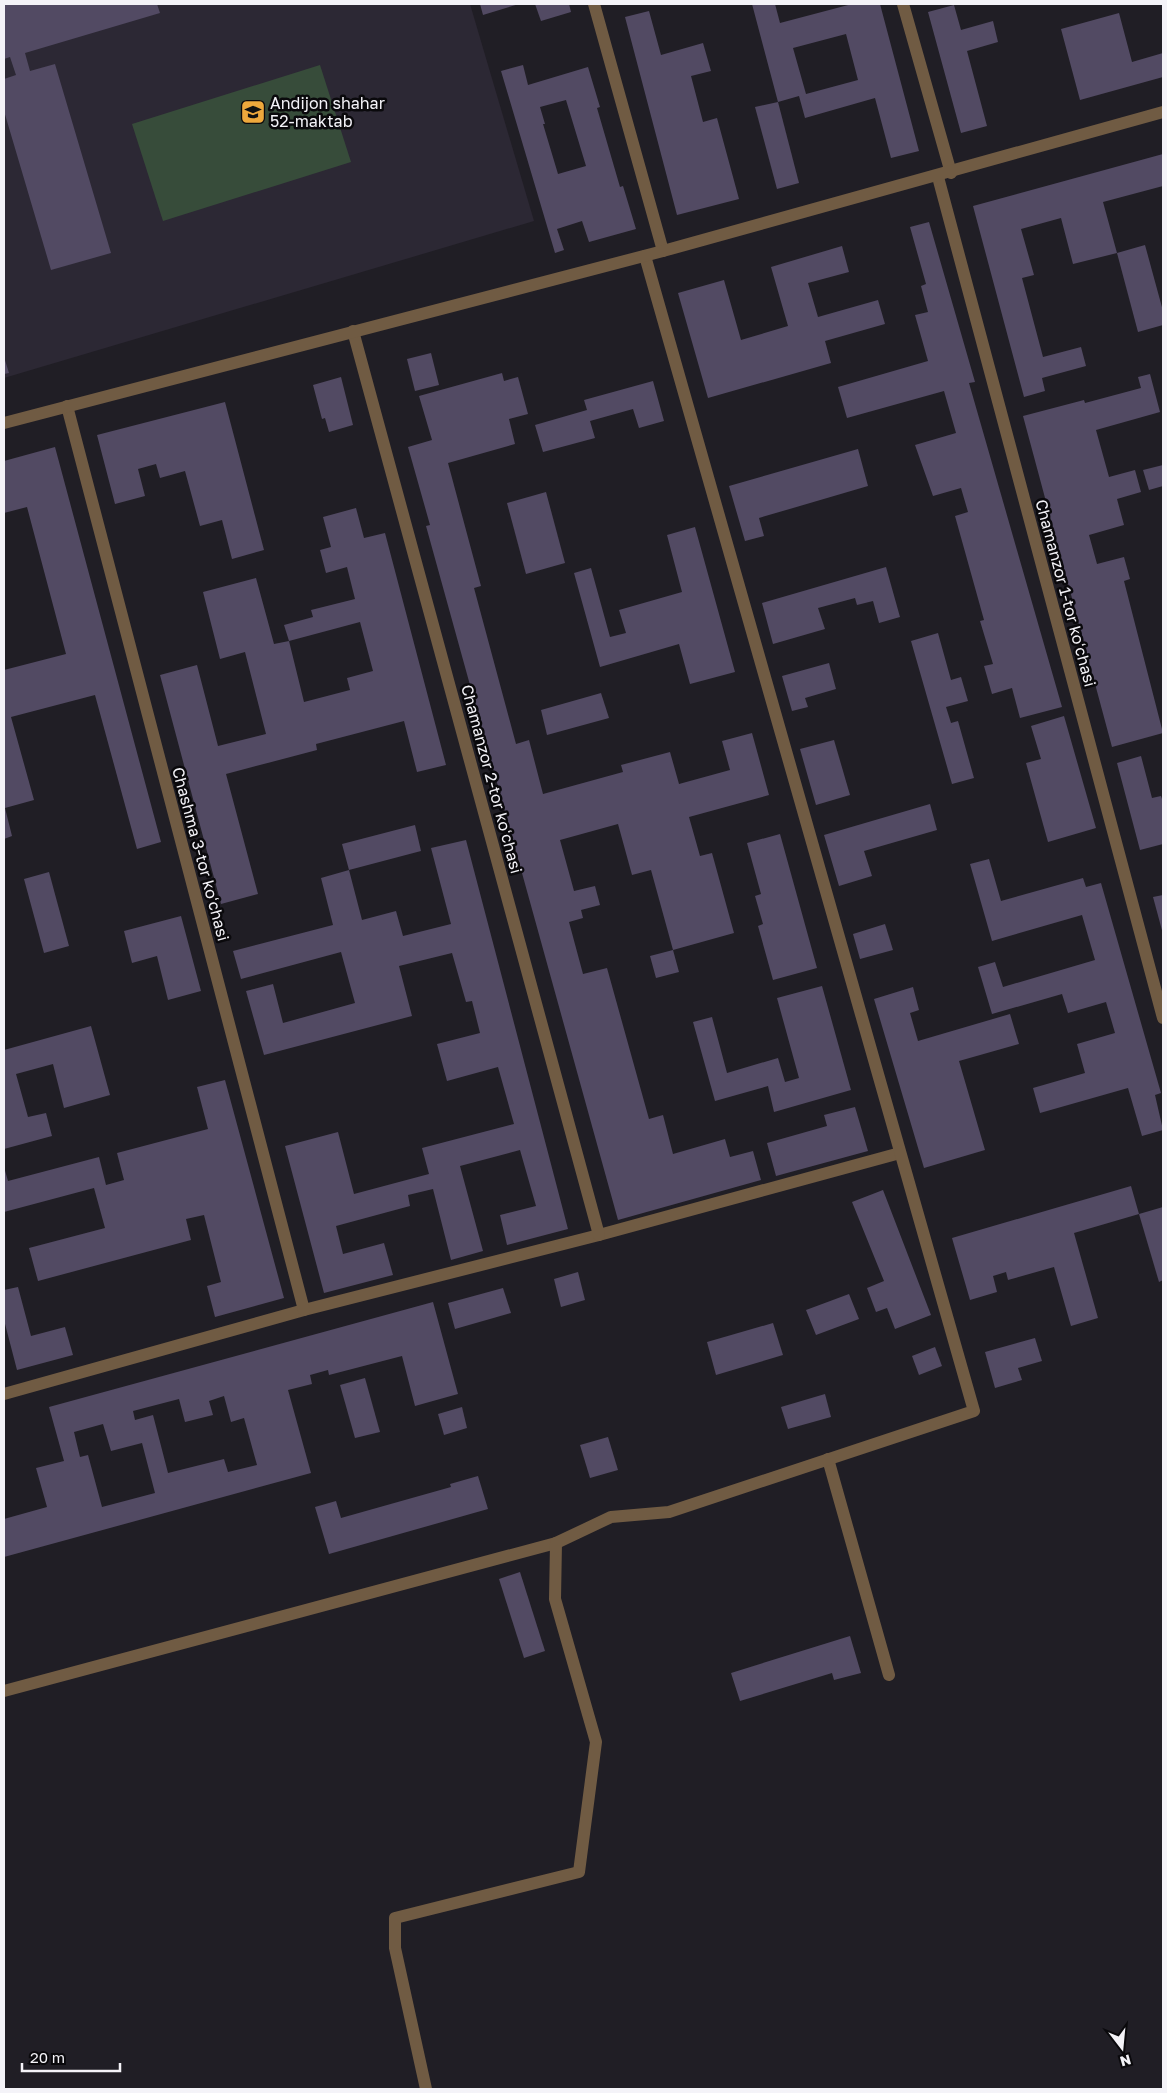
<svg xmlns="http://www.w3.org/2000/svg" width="1167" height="2093" font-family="'Golos Text',sans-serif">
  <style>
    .built { fill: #2c2834 }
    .green { fill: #374c3a }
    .building { fill: #524a63; fill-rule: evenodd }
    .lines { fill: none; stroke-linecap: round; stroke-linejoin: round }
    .service { stroke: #705b43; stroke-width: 12 }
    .minor { stroke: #705b43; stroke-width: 12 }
    .labels { text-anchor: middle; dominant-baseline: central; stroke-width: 5; stroke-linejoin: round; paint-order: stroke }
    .poi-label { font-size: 16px; fill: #f4f3f8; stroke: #0a090c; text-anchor: start }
    .street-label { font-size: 16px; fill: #f4f3f8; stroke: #0a090c }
  </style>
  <rect width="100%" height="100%" fill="#201e25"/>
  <!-- built -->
  <path class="built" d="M4 4H470L534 221 4 378Z"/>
  <!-- green -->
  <path class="green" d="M320 65 351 162 163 221 132 124Z"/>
  <!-- building -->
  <g class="building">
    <path d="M4 4H157L160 13 25 53 30 71 55 64 111 253 51 270 4 111V79L16 75 10 57 4 59Z"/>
    <path d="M480 4H519L483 15Z"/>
    <path d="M535 4H569L571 12 541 21Z"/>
    <path d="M752 4H775L780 23 852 4H880L919 151 891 158 875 98 805 118 799 96 778 102ZM846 34 858 80 806 94 793 48Z"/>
    <path d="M954 5 961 30 993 21 998 42 967 51 987 126 961 133 928 12Z"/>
    <path d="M649 11 661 55 703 43 711 71 691 76 703 122 717 118 739 199 677 215 625 17Z"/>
    <path d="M1119 13 1132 62 1163 53V77L1080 100 1061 29Z"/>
    <path d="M523 65 528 85 588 67 600 107 597 108 620 187 623 186 636 229 589 242 582 221 557 229 564 250 555 253 501 71ZM566 100 586 166 558 174 543 124H545L540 107Z"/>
    <path d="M778 102 799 183 777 189 755 107Z"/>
    <path d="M1163 154V186L1103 202 1117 253 1073 264 1061 218 1021 229 1034 275 1022 278 1043 357 1081 347 1086 366 1042 378 1045 391 1024 397 973 206Z"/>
    <path d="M929 222 975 382 969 383 1062 707 1020 718 1012 688 992 694 984 666 993 664 980 621 984 620 955 516 968 512 961 488 933 496 915 445 956 433 944 391 847 418 838 387 928 361 915 315 928 312 921 286 926 284 910 227Z"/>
    <path d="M1145 245 1163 311V325L1138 332 1117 253Z"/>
    <path d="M842 246 849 272 808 283 818 317 878 300 885 324 825 341 831 363 708 398 678 293 724 280 741 340 788 326 771 267Z"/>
    <path d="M431 353 439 385 415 391 407 359Z"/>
    <path d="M4 357 9 373 4 374Z"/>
    <path d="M502 373 504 381 518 377 528 414 509 419 515 444 448 463 481 586 474 588 516 744 529 740 543 794 623 772 621 765 670 752 679 784 730 770 722 741 752 733 769 795 689 817 700 856 712 853 734 933 673 950 679 972 656 978 650 956 673 950 651 870 632 875 618 824 560 840 574 891 595 886 600 905 581 910 583 918 569 922 583 974 607 968 649 1119 663 1115 673 1154 725 1139 730 1157 753 1151 761 1180 618 1220 426 526 430 525 408 447 432 440 419 396Z"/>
    <path d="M1150 374 1160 412 1096 430 1109 477 1135 470 1141 492 1117 499 1124 525 1089 535 1097 564 1124 557 1130 579 1124 581 1163 733 1112 747 1023 416 1084 400 1085 403 1141 388 1138 377Z"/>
    <path d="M341 377 353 425 329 432 325 418 322 419 313 385Z"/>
    <path d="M653 381 664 421 639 428 633 409 590 421 595 438 543 452 535 425 587 410 584 400Z"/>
    <path d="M225 402 264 550 232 559 222 520 200 526 185 471 160 478 156 464 138 469 145 496 115 504 97 435Z"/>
    <path d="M55 447 161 842 137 849 95 695 11 717 34 800 5 808 12 836 4 839V670L66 654 27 507 4 513V461Z"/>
    <path d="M858 449 868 486 759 518 764 536 745 541 729 486Z"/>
    <path d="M1163 465V486L1149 490 1143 470Z"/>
    <path d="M546 492 565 563 526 574 507 503Z"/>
    <path d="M356 508 364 538 385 533 446 765 417 772 404 721 316 744 317 750 226 774 258 894 221 904 160 675 197 665 218 746 266 734 245 652 220 659 203 592 256 578 274 644 289 641 284 625 313 617 311 610 355 599 347 567 326 573 320 550 331 547 323 517ZM360 622 373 671 347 678 350 690 304 702 289 641Z"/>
    <path d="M695 527 735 672 690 684 679 644 600 667 574 573 591 568 610 637 626 633 619 610 682 592 667 535Z"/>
    <path d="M886 567 900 617 879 623 873 601 857 605 855 598 818 608 825 629 773 644 762 603Z"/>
    <path d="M938 633 951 680 961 677 968 701 946 707 951 723 958 721 974 778 952 784 911 641Z"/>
    <path d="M829 663 836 689 805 698 808 707 792 711 782 676Z"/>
    <path d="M601 693 609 718 547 735 541 710Z"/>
    <path d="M1064 716 1096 828 1048 842 1026 763 1041 759 1031 726Z"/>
    <path d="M834 740 850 795 816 805 800 749Z"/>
    <path d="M1141 756 1152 798 1161 796 1163 802V844L1140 850 1117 763Z"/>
    <path d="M930 804 937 830 864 851 872 876 839 886 824 835Z"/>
    <path d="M415 825 421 851 349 870 362 920 396 911 403 936 451 924 431 848 466 840 568 1229 507 1245 500 1215 536 1206 520 1150 460 1166 483 1251 451 1260 433 1189 408 1195 410 1206 336 1226 343 1254 384 1243 393 1275 324 1293 285 1146 338 1132 354 1194 429 1174 422 1148 514 1124 498 1067 447 1081 437 1044 480 1033 472 1001 466 1002 452 953 399 966 412 1016 264 1055 246 991 273 984 283 1023 355 1003 341 952 241 979 233 951 333 925 321 878 349 870 342 844Z"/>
    <path d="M780 834 817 968 773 980 758 926 763 924 755 896 761 894 747 843Z"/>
    <path d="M989 859 1001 901 1083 878 1086 887 1101 883 1161 1093 1155 1095 1163 1130 1142 1136 1128 1088 1040 1113 1033 1088 1085 1073 1077 1044 1115 1033 1106 1002 1068 1013 1062 994 992 1014 978 967 995 962 1003 987 1095 960 1082 915 992 941 970 864Z"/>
    <path d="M49 872 69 946 44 953 24 879Z"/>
    <path d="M1163 895V934L1153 897Z"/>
    <path d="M181 916 201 991 168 1000 157 956 132 963 124 931Z"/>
    <path d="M885 924 893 950 860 959 853 934Z"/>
    <path d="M822 986 851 1090 774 1112 768 1086 715 1101 693 1022 712 1017 727 1073 778 1058 785 1082 799 1078 777 998Z"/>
    <path d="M913 987 919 1010 910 1013 918 1041 1010 1014 1019 1044 959 1061 985 1150 924 1168 874 999Z"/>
    <path d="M91 1026 110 1095 64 1108 53 1064 16 1074 28 1117 46 1113 52 1136 4 1149V1050Z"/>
    <path d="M225 1080 284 1298 215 1317 207 1286 221 1282 204 1215 186 1219 191 1240 38 1281 29 1248 105 1228 94 1188 4 1212V1167L8 1181 99 1157 106 1185 124 1180 117 1153 208 1129 197 1087Z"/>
    <path d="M855 1107 868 1151 776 1176 767 1143 827 1126 824 1115Z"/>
    <path d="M1131 1186 1139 1214 1074 1233 1098 1318 1071 1326 1054 1267 1008 1280 1006 1272 993 1276 997 1292 970 1300 952 1238Z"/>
    <path d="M883 1190 931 1315 895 1329 887 1308 876 1312 867 1288 884 1281 852 1202Z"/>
    <path d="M1163 1207V1280L1159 1282 1139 1214Z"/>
    <path d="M578 1272 585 1300 561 1307 554 1279Z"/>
    <path d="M18 1287 31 1336 65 1327 73 1355 17 1370 4 1320V1290Z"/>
    <path d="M503 1288 511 1313 455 1329 448 1303Z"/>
    <path d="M849 1294 859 1319 816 1335 806 1310Z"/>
    <path d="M433 1302 458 1394 415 1406 402 1356 329 1375 328 1370 310 1375 312 1384 288 1390 311 1473 4 1557V1519L47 1507 36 1468 64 1461 49 1407ZM224 1396 231 1422 244 1418 257 1465 228 1472 224 1459 168 1473 153 1415 135 1420 133 1411 179 1399 185 1422 213 1415 209 1401ZM103 1424 111 1451 142 1443 155 1493 102 1507 88 1455 80 1457 74 1432Z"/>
    <path d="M773 1323 783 1355 716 1375 707 1342Z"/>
    <path d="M1035 1338 1042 1361 1018 1368 1022 1380 995 1388 985 1352Z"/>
    <path d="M935 1347 942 1366 919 1375 912 1356Z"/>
    <path d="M365 1378 380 1432 355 1438 340 1385Z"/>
    <path d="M825 1394 831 1417 788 1429 781 1407Z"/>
    <path d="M462 1407 467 1428 444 1435 438 1414Z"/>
    <path d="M608 1437 618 1470 590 1478 580 1445Z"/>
    <path d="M478 1476 488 1509 329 1554 315 1507 336 1501 341 1518 451 1487 450 1484Z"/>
    <path d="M520 1572 545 1651 524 1658 499 1579Z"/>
    <path d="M850 1636 861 1673 834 1680 832 1673 740 1701 731 1673Z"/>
  </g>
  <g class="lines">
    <!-- service -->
    <g class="service">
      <path d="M594 4 663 251"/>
      <path d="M4 1394 304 1310 599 1235 900 1153"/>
      <path d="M828 1459 889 1675"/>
      <path d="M4 1691 556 1543"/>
      <path d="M426 2089 395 1948V1918L579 1872 596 1742 555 1599 556 1543 611 1517 669 1512 974 1411 645 256"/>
    </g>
    <!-- minor -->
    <g class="minor">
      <path d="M903 4 951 173"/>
      <path d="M938 177 1163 1018"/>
      <path d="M353 331 599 1235"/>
      <path d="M67 406 304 1310"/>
      <path d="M4 423 663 251 1163 112"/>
    </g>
  </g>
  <!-- icons -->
  <defs>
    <symbol id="school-square" viewBox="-11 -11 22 22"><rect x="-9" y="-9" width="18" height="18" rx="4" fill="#eea83c" stroke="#0a090c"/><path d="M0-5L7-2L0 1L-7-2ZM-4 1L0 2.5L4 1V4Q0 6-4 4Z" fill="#111"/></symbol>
  </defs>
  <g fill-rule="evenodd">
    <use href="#school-square" x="239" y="98" width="28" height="28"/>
  </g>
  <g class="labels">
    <!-- poi labels -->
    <g class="poi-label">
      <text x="270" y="103">Andijon shahar<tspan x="270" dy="18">52-maktab</tspan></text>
    </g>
    <!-- street labels -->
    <g class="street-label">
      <text transform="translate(1066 593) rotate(75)">Chamanzor 1-tor koʻchasi</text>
      <text transform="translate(492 779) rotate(75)">Chamanzor 2-tor koʻchasi</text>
      <text transform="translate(201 854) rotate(75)">Chashma 3-tor koʻchasi</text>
    </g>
  </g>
  <!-- border -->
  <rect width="1167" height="2093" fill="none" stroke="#f4f3f8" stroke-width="10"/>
  <!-- north arrow -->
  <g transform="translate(1122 2048) rotate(164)" stroke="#0a090c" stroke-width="4" paint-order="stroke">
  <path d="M0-4L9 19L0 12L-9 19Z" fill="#f4f3f8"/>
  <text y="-8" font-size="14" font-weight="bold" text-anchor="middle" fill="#f4f3f8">N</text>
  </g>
  <!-- scale -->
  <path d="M22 2063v8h98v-8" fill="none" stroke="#f4f3f8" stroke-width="2.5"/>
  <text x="30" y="2063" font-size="15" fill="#f4f3f8" stroke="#0a090c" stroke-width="4" paint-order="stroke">20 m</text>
</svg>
